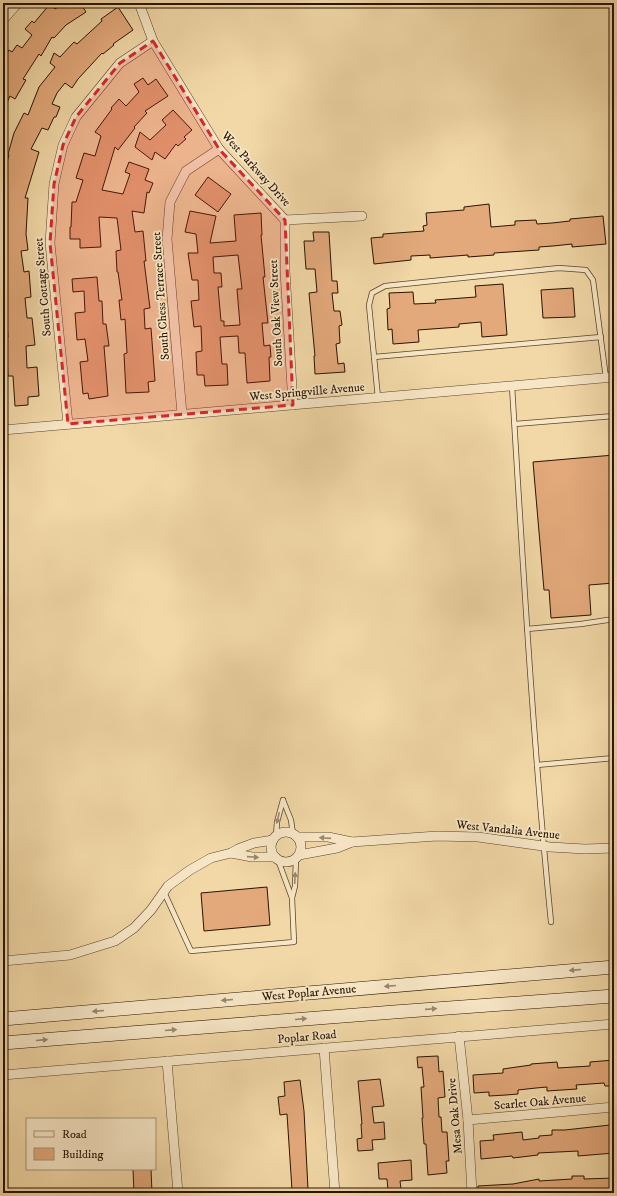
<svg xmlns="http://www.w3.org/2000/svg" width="617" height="1196" font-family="'IM FELL DW Pica',serif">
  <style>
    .building { fill: #e3a97b; stroke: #281401; fill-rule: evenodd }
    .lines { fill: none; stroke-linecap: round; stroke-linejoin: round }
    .service-casing { stroke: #5a452a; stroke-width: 6 }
    .minor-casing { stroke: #5a452a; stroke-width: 10 }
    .secondary-casing { stroke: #281401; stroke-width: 14 }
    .service { stroke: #f7e6c6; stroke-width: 4.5 }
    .minor { stroke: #f7e6c6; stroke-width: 9 }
    .secondary { stroke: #f7e6c6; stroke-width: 13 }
    .oneway { fill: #9a886d }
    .marked { fill: #d62828; fill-opacity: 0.2; stroke: #d62828; stroke-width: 3; stroke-dasharray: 8 5; stroke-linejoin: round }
    .labels { text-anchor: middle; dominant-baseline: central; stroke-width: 3.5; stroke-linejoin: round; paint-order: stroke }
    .street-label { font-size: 12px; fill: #281401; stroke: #f7e6c6 }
  </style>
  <rect width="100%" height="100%" fill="#f2d8a7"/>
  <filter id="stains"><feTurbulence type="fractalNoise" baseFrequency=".005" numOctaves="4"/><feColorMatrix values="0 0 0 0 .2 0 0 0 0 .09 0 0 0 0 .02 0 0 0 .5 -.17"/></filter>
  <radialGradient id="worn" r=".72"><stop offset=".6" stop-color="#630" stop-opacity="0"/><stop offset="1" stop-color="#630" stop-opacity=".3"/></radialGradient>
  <!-- building -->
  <g class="building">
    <path d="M64 3H80L86 12 66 25 54 38 52 37 41 56 39 54 23 79 26 80 15 99 10 96 3 112V59L9 50 12 52 17 45 22 48 32 35 25 29 32 21 34 23 50 4 55 9Z"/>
    <path d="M118 7 133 30 113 44 114 45 103 54 102 53 78 79 72 88 65 83 57 93 52 104 60 107 56 117H54L48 130 42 128 31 149 39 152 25 198H28L26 234 28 250 21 251 24 272 29 271 31 297 25 298 27 318H32L35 345 26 346 27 368 37 367 39 396 28 397V405L15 406 13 376H8L7 357H6L4 337H8L6 308 3 309V176L9 155 8 154 14 133 24 113 28 115 39 87 55 67 50 63 54 53 60 57 74 42 77 44 102 21 101 19Z"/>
    <path d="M143 78 148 85 156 79 168 96 145 111 147 113 134 127 135 128 118 150 115 147 102 190 123 194 130 174 125 172 129 162 149 169 145 180 153 183 149 193 147 192 144 213 132 211 135 232 143 231 146 261H144L150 308 144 309 145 329 151 328 155 381 148 382 149 392 126 393 124 354 127 353 125 319 121 320 119 300H122L118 272H117L116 251 121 250 117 218 99 217 101 247 80 248V239H70V227H71L72 202H76L83 180 76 178 84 153 95 156 101 136 95 132 112 109 111 108 119 99 126 106 139 92 134 84Z"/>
    <path d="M173 110 192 130 184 137 186 139 178 146 176 144 165 159 155 152 152 160 135 147 140 132 150 140 166 125 162 120Z"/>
    <path d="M208 177 231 194 218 212 195 195Z"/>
    <path d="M489 204 491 227 515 225V221L536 220 537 224 552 223 570 221V219L603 216 606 244 572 247V244L553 246 539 247V250L494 253V255L468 257V255L430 258V255L411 256V260L374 264 371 238 383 237V234L424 231 423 226 427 225 426 213 464 210V207Z"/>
    <path d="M190 211 216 216 210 243 236 241 234 215 261 213 262 235H261L265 277H263L268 323H262L264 346 270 345 271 357H269L270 381 247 383 245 353H239L238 336 220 337 222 364H227L228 385 205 386 204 375H197L196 352 202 351 201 326 194 327 191 301 199 300 198 280H192L188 253H198L196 234 185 232ZM238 255 242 289H237L240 325 224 326V321H221L218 287H222L221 273H214L213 257Z"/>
    <path d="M313 232H329L332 281H337L338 293H332L334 311H340L342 325 339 326 340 343 336 344 338 364 344 363 345 372 315 374 314 356H315L309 293 317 292 315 269H306L304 241H314Z"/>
    <path d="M97 277 99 301H102L103 324H106L109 346H104L108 396 89 399 88 393 83 394 80 362 88 361 85 339 77 340 75 313 85 312 84 291 73 292 72 279Z"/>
    <path d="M503 284 507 335 482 337 481 322 459 324V327L418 330 419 342 393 344 392 329 388 330 387 309 390 308 389 293 413 292 414 304 436 303 435 300 476 297 475 286Z"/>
    <path d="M573 288 575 317 543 318 541 290Z"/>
    <path d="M614 455V583L589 585 591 615 551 618 549 590H544L533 462Z"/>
    <path d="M267 887 270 925 204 931 201 893Z"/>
    <path d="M438 1056 439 1072 443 1071 445 1097 438 1098 439 1117H441L442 1132H447L449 1161H446L447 1173 428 1175 426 1144H424L422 1118H423L421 1087H424L422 1067 418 1068 417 1057Z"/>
    <path d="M614 1060V1086H605L604 1083 576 1085 577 1089 547 1091V1087L536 1088 518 1090V1094L506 1095 489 1096V1092L474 1093 473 1075 503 1073V1069L531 1065V1064L557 1062 558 1068 590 1066V1062Z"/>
    <path d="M380 1079 384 1106 372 1107 374 1123 384 1122 385 1139 372 1140 373 1150 358 1151 357 1139 362 1138 361 1124H362L358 1081Z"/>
    <path d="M300 1080 304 1111 308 1189 292 1190 287 1114 280 1115 278 1097 285 1096 284 1082Z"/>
    <path d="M610 1125V1129H614V1153L578 1156V1151L538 1153V1155L513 1158 512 1156 481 1159 480 1141 494 1140 493 1135 522 1132 523 1140 539 1138V1136L552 1135V1130H565Z"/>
    <path d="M411 1160 412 1180 400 1181 401 1189 388 1190 387 1179H379L378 1163Z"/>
    <path d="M133 1169H151L152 1193H134Z"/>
    <path d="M572 1176H584V1179L614 1178V1193H478V1186L513 1184 539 1179V1181L572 1179Z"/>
  </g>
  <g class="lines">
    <defs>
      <g id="service">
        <path d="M374 357 601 337"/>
        <path d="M512 386C523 565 533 744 551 922"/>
        <path d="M378 398 369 305 372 293 385 286 559 268 586 270 593 280 606 378"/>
        <path d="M515 424 614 416"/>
        <path d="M527 629 581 624 614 619"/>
        <path d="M537 765 614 758"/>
        <path d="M283 800 291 820 293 834"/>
        <path d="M276 836 277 822 283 800"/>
        <path d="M278 860 292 898"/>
        <path d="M164 892 191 951 294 942 292 898 295 886 296 859"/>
      </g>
      <g id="minor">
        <path d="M139 3 153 41 219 149 285 220 362 216"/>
        <path d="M3 20 18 3"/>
        <path d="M285 220V271L293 405"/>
        <path d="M182 414 167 239 170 202 186 171 219 149"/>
        <path d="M68 424 50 243 54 184 63 145 76 117 120 63 153 41"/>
        <path d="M3 430 614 377"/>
        <circle cx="286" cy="847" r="15"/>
        <path d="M297 837H328L352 842 437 836 478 837 550 847 585 849 614 848"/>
        <path d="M231 853 252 857H275"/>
        <path d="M299 855 337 848 352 842"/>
        <path d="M3 961 70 955 115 941 134 928 151 910 168 886 190 870 211 858 231 853 238 849 254 843 273 840"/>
        <path d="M459 1036 468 1120 472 1193"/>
        <path d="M324 1048 335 1193"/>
        <path d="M167 1061 178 1193"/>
        <path d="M3 1075 614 1024"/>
        <path d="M468 1120 614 1107"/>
      </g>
      <g id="secondary">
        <path d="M3 1019 614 967"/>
        <path d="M3 1043 394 1012 614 996"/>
      </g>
    </defs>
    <!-- service casing -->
    <use href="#service" class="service-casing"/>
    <!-- minor casing -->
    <use href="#minor" class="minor-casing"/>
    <!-- secondary casing -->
    <use href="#secondary" class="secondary-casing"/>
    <!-- service -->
    <use href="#service" class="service"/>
    <!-- minor -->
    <use href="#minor" class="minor"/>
    <!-- secondary -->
    <use href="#secondary" class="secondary"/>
  </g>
  <!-- one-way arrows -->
  <defs><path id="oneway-solid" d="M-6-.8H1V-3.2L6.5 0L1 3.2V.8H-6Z"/></defs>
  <g class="oneway">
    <use href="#oneway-solid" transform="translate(278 818) rotate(103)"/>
    <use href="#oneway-solid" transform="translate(325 838) rotate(-176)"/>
    <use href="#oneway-solid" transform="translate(253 857) rotate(4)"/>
    <use href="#oneway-solid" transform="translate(295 878) rotate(-87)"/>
    <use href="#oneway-solid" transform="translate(575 970) rotate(175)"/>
    <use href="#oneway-solid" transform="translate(390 986) rotate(175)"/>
    <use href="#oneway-solid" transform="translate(227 1000) rotate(175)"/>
    <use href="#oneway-solid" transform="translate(431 1009) rotate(-4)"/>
    <use href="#oneway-solid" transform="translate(98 1011) rotate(175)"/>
    <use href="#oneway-solid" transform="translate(301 1019) rotate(-5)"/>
    <use href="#oneway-solid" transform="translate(171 1030) rotate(-5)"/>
    <use href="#oneway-solid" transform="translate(42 1040) rotate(-5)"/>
  </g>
  <!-- marked area -->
  <path class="marked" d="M153 41 219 149 285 220 293 405 68 424 50 243 54 184 63 145 76 117 120 63Z"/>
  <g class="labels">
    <!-- street labels -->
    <g class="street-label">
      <text transform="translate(256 169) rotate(48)">West Parkway Drive</text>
      <text transform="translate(43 287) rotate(-95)">South Cottage Street</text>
      <text transform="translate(161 296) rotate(-94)">South Chess Terrace Street</text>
      <text transform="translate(276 313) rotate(-93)">South Oak View Street</text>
      <text transform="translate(307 392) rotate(-5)">West Springville Avenue</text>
      <text transform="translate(508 830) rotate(6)">West Vandalia Avenue</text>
      <text transform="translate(309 993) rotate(-5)">West Poplar Avenue</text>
      <text transform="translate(307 1037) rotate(-5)">Poplar Road</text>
      <text transform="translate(540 1102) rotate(-5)">Scarlet Oak Avenue</text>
      <text transform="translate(455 1116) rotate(-95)">Mesa Oak Drive</text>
    </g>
  </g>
  <!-- margin -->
  <rect width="617" height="1196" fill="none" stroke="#f2d8a7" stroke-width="16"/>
  <rect x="4" y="4" width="609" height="1188" fill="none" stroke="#281401" stroke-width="2"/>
  <rect x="8" y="8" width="601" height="1180" fill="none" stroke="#281401"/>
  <!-- legend -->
  <rect x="26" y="1118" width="130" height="52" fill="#f7e6c6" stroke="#a49277"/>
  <rect x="34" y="1131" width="20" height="6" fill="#f7e6c6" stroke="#a49277"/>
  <text x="62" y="1138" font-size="12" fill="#281401">Road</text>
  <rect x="34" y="1148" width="20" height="12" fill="#e3a97b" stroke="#a49277"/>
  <text x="62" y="1158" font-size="12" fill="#281401">Building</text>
  <rect width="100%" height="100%" filter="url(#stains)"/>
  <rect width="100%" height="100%" fill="url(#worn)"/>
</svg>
